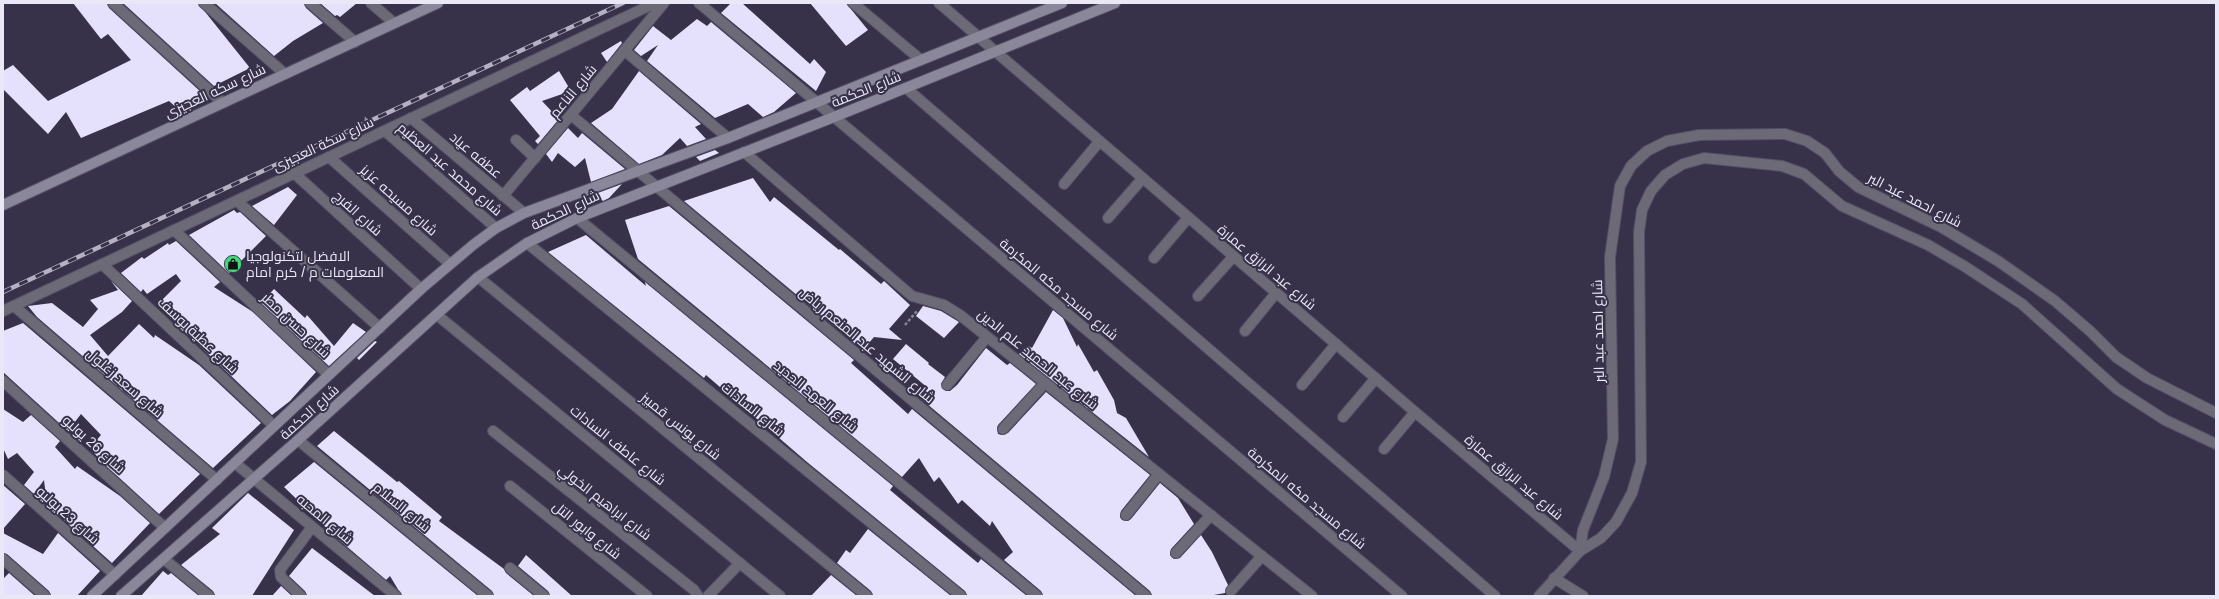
<svg xmlns="http://www.w3.org/2000/svg" width="2219" height="599" font-family="Helvetica,Cairo,sans-serif">
  <style>
    .building { fill: #e5e1fd }
    .lines { fill: none; stroke-linecap: round; stroke-linejoin: round }
    .street-casing { stroke: #544f66; stroke-width: 12 }
    .secondary-casing { stroke: #544f66; stroke-width: 12 }
    .path { stroke: #878498; stroke-width: 2.5; stroke-dasharray: 3 2; stroke-linecap: butt }
    .street { stroke: #6c6a76; stroke-width: 10 }
    .secondary { stroke: #8a879a; stroke-width: 10 }
    .rail-casing { stroke: #b4b1c3; stroke-width: 4.5 }
    .rail { stroke: #37324a; stroke-width: 3; stroke-dasharray: 9; stroke-linecap: butt }
    .labels { text-anchor: middle; dominant-baseline: central; stroke-width: 4; stroke-linejoin: round; paint-order: stroke }
    .street-label { font-size: 14px; fill: #eae8f7; stroke: #37324a }
    .poi-label { font-size: 14px; fill: #eae8f7; stroke: #37324a; text-anchor: start }
  </style>
  <rect width="100%" height="100%" fill="#37324a"/>
  <!-- building -->
  <g class="building">
    <path d="M73 3H107L109 8 202 93 178 109 169 101 81 138 66 112 48 134 3 89V71L13 65 48 101 131 60 108 34 101 39Z"/>
    <path d="M123 3H198L250 68 214 86Z"/>
    <path d="M215 3H304L306 8 323 23 293 41 274 56Z"/>
    <path d="M320 3H357L340 17 337 15 335 16Z"/>
    <path d="M731 3H742L810 64 814 59 826 72 816 91 721 13Z"/>
    <path d="M810 3H846L868 30 846 46Z"/>
    <path d="M697 19 707 26 711 22 796 93 774 112 763 117 748 104 715 118 647 61 658 45 641 56 634 50 653 26 671 40Z"/>
    <path d="M621 41 622 43 607 62 601 53Z"/>
    <path d="M559 71 571 91 542 101 559 119 538 144 535 141 540 136 510 100 527 87 530 91Z"/>
    <path d="M639 71 701 124 695 127 706 139 687 146 680 138 662 155 639 164 591 123 612 109Z"/>
    <path d="M568 128 578 138 582 133 625 169 591 182 585 158 575 167 558 153 552 162 546 154Z"/>
    <path d="M715 150 719 153 700 161 696 157Z"/>
    <path d="M753 178 770 202 774 197 839 250 840 249 881 284 884 281 910 305 889 329 902 340 874 337 863 350 684 201Z"/>
    <path d="M622 184 609 198 603 201 595 194Z"/>
    <path d="M288 187 297 195 274 225 252 206Z"/>
    <path d="M669 206 854 360 851 363 908 414 912 409 1136 596H1043L1041 591 1004 560 1013 552 992 521 990 526 962 500 958 504 939 477 934 482 919 458 902 477 638 259 625 220Z"/>
    <path d="M234 210 237 213 240 212 266 236 229 273 189 235Z"/>
    <path d="M586 235 646 286 645 282 893 486 890 490 916 512 978 563 981 559 1027 596H967L965 591 807 462 706 375 704 378 548 252Z"/>
    <path d="M176 241 220 282 214 287 253 312 316 372 290 401 272 415 157 305 181 281 176 274 147 294 143 289 141 292 121 273 142 257 144 259 168 243 169 245Z"/>
    <path d="M111 281 132 301 122 312 90 335 108 356 139 324 154 338 155 335 199 365 261 423 213 468 37 317 28 306 52 303 83 327 98 309 90 300 118 290Z"/>
    <path d="M274 289 305 318 307 315 334 346 353 323 366 332 329 366 261 303Z"/>
    <path d="M923 306 941 311 959 322 944 338 916 316Z"/>
    <path d="M1053 310 1063 318 1077 347 1078 344 1094 372 1097 370 1114 400 1117 413 1126 418 1149 457 1019 354 1028 346 1032 348Z"/>
    <path d="M23 323 200 474 159 514 102 462 90 448 101 435 81 414 68 431 3 372V331Z"/>
    <path d="M375 341 377 342 359 360 357 358Z"/>
    <path d="M906 344 929 363 928 364 945 377 941 384 946 391H950L957 385 986 348 1007 365 1010 363 1036 384 998 425 997 428 998 434 1002 435 1008 433 1046 392 1150 475 1121 511 1120 517 1122 520 1128 521 1131 519 1160 483 1178 498 1194 524 1171 549 1170 555 1174 559 1180 558 1201 535 1212 552 1228 585 1225 593 1208 596H1152L1150 591 920 398 928 388 893 359Z"/>
    <path d="M3 409 23 422 31 415 60 441 55 447 75 469 77 466 120 496 150 523 112 563 47 505 44 480 34 494 24 485 34 472 17 453 8 459 3 448Z"/>
    <path d="M334 431 397 482 399 481 442 517 439 521 504 569 506 573 534 596H494L492 591 317 446Z"/>
    <path d="M314 462 478 596H402L390 576 386 580 338 539 284 487Z"/>
    <path d="M3 485 25 504 3 529Z"/>
    <path d="M248 493 294 530 252 596H215L213 591 181 565 220 534 212 528Z"/>
    <path d="M868 529 951 596H873L871 591 837 563 846 550 850 553Z"/>
    <path d="M3 533 43 554 58 533 100 571 77 596H51L49 591 7 554 3 553Z"/>
    <path d="M312 548 375 596H307L305 591 289 576Z"/>
    <path d="M526 555 572 596H550L548 591 518 566Z"/>
    <path d="M163 571 168 575 171 573 199 596H141Z"/>
    <path d="M9 573 35 596H3V579Z"/>
    <path d="M831 575 857 596H811Z"/>
    <path d="M281 586 292 596H272Z"/>
  </g>
  <g class="lines">
    <defs>
      <g id="street">
        <path d="M113 3 223 103"/>
        <path d="M204 3 285 74"/>
        <path d="M310 3 355 42"/>
        <path d="M371 3 394 23"/>
        <path d="M699 3 1402 596"/>
        <path d="M853 3 921 60"/>
        <path d="M939 3 1415 412 1580 551"/>
        <path d="M625 51 728 138"/>
        <path d="M906 88 1495 596"/>
        <path d="M571 115 1146 596"/>
        <path d="M411 118 524 213"/>
        <path d="M385 131 496 228"/>
        <path d="M516 140 535 158"/>
        <path d="M744 152 912 296 944 305 960 315 1312 596"/>
        <path d="M329 157 450 264"/>
        <path d="M294 173 421 289"/>
        <path d="M1064 184 1099 142"/>
        <path d="M503 196 664 3"/>
        <path d="M237 201 380 328"/>
        <path d="M577 218 1037 596"/>
        <path d="M1108 218 1142 179"/>
        <path d="M174 230 328 374"/>
        <path d="M527 243 961 596"/>
        <path d="M1154 258 1188 218"/>
        <path d="M102 264 274 426"/>
        <path d="M478 277 867 596"/>
        <path d="M1198 296 1233 257"/>
        <path d="M14 306 217 480"/>
        <path d="M3 311 655 3"/>
        <path d="M437 315 780 596"/>
        <path d="M1245 331 1276 293"/>
        <path d="M3 381 165 528"/>
        <path d="M947 385 987 337"/>
        <path d="M1302 385 1336 344"/>
        <path d="M1343 417 1376 378"/>
        <path d="M1003 429 1045 383"/>
        <path d="M493 431 694 590 698 596"/>
        <path d="M298 440 488 596"/>
        <path d="M1384 449 1415 412"/>
        <path d="M235 463 396 596"/>
        <path d="M3 475 115 575"/>
        <path d="M510 486 647 596"/>
        <path d="M1126 515 1159 474"/>
        <path d="M1580 551 1583 530 1604 477 1613 439 1610 257 1620 186 1631 166 1647 151 1667 141 1699 135 1785 134 1807 141 1825 153 1839 171 1858 187 1941 227 1998 261 2055 301 2090 331 2116 357 2147 378 2216 413"/>
        <path d="M1176 553 1211 515"/>
        <path d="M3 559 45 596"/>
        <path d="M164 559 209 596"/>
        <path d="M510 568 544 596"/>
        <path d="M1554 578 1583 596"/>
        <path d="M1231 591 1262 556"/>
        <path d="M301 596 281 577 280 570 312 527"/>
        <path d="M708 596 740 563"/>
        <path d="M1539 596 1580 551 1601 538 1616 522 1632 493 1641 462 1639 232 1642 210 1651 191 1665 175 1683 164 1704 158 1782 166 1804 174 1842 206 1928 245 1964 266 2022 304 2117 389 2165 420 2216 444"/>
      </g>
      <g id="secondary">
        <path d="M3 205 438 3"/>
        <path d="M92 596 421 289 473 245 496 228 524 213 728 138 1062 3"/>
        <path d="M121 596 298 440 478 277 527 243 577 218 834 117 1115 3"/>
      </g>
    </defs>
    <!-- street casing -->
    <use href="#street" class="street-casing"/>
    <!-- secondary casing -->
    <use href="#secondary" class="secondary-casing"/>
    <!-- path -->
    <path class="path" d="M905 325 917 311"/>
    <!-- street -->
    <use href="#street" class="street"/>
    <!-- secondary -->
    <use href="#secondary" class="secondary"/>
    <defs>
      <path id="rail" d="M3 292 623 3"/>
    </defs>
    <!-- rail casing -->
    <use href="#rail" class="rail-casing"/>
    <!-- rail -->
    <use href="#rail" class="rail"/>
  </g>
  <!-- icons -->
  <defs>
    <symbol id="shop-disc" viewBox="-11 -11 22 22"><circle r="9.5" fill="#41d77c" stroke="#37324a"/><path d="M-5-2.5h2.3a2.7 3.5 0 0 1 5.4 0H5L5.5 6h-11ZM-1.5-2.5h3a1.5 2.3 0 0 0-3 0Z" fill="#111"/></symbol>
  </defs>
  <g fill-rule="evenodd">
    <use href="#shop-disc" x="223" y="254" width="20" height="20"/>
  </g>
  <g class="labels">
    <!-- street labels -->
    <g class="street-label">
      <text transform="translate(866 89) rotate(-22)">شارع الحكمة</text>
      <text transform="translate(215 91) rotate(-25)">شارع سكه العجيزى</text>
      <text transform="translate(573 91) rotate(-50)">شارع الناعم</text>
      <text transform="translate(323 144) rotate(-25)">شارع سكة العجيزى</text>
      <text transform="translate(476 155) rotate(40)">عطفه عياد</text>
      <text transform="translate(450 169) rotate(41)">شارع محمد عبد العظيم</text>
      <text transform="translate(399 200) rotate(42)">شارع مسيحه عزيز</text>
      <text transform="translate(1915 200) rotate(27)">شارع احمد عبد البر</text>
      <text transform="translate(565 210) rotate(-25)">شارع الحكمة</text>
      <text transform="translate(358 213) rotate(42)">شارع الفرج</text>
      <text transform="translate(1267 267) rotate(40)">شارع عبد الرازق عمارة</text>
      <text transform="translate(1059 289) rotate(40)">شارع مسجد مكه المكرمة</text>
      <text transform="translate(296 325) rotate(43)">شارع حسن مطر</text>
      <text transform="translate(1598 331) rotate(-91)">شارع احمد عبد البر</text>
      <text transform="translate(198 335) rotate(43)">شارع عطية يوسف</text>
      <text transform="translate(867 345) rotate(40)">شارع الشهيد عبد المنعم رياض</text>
      <text transform="translate(1038 359) rotate(39)">شارع عبد الحميد علم الدين</text>
      <text transform="translate(125 383) rotate(41)">شارع سعد زغلول</text>
      <text transform="translate(816 396) rotate(39)">شارع العهد الجديد</text>
      <text transform="translate(753 409) rotate(39)">شارع السادات</text>
      <text transform="translate(309 412) rotate(-42)">شارع الحكمة</text>
      <text transform="translate(681 426) rotate(39)">شارع يونس قمبيز</text>
      <text transform="translate(94 444) rotate(42)">شارع 26 يوليو</text>
      <text transform="translate(618 445) rotate(39)">شارع عاطف السادات</text>
      <text transform="translate(1514 477) rotate(40)">شارع عبد الرازق عمارة</text>
      <text transform="translate(1307 498) rotate(40)">شارع مسجد مكه المكرمة</text>
      <text transform="translate(605 502) rotate(38)">شارع ابراهيم الخولي</text>
      <text transform="translate(402 507) rotate(39)">شارع السلام</text>
      <text transform="translate(68 515) rotate(42)">شارع 23 يوليو</text>
      <text transform="translate(325 519) rotate(40)">شارع المحبه</text>
      <text transform="translate(587 530) rotate(39)">شارع وابور التل</text>
    </g>
    <!-- poi labels -->
    <g class="poi-label">
      <text x="246" y="256">الافضل لتكنولوجيا<tspan x="246" dy="16">المعلومات م / كرم امام</tspan></text>
    </g>
  </g>
  <!-- border -->
  <rect width="2219" height="599" fill="none" stroke="#eae8f7" stroke-width="8"/>
</svg>
